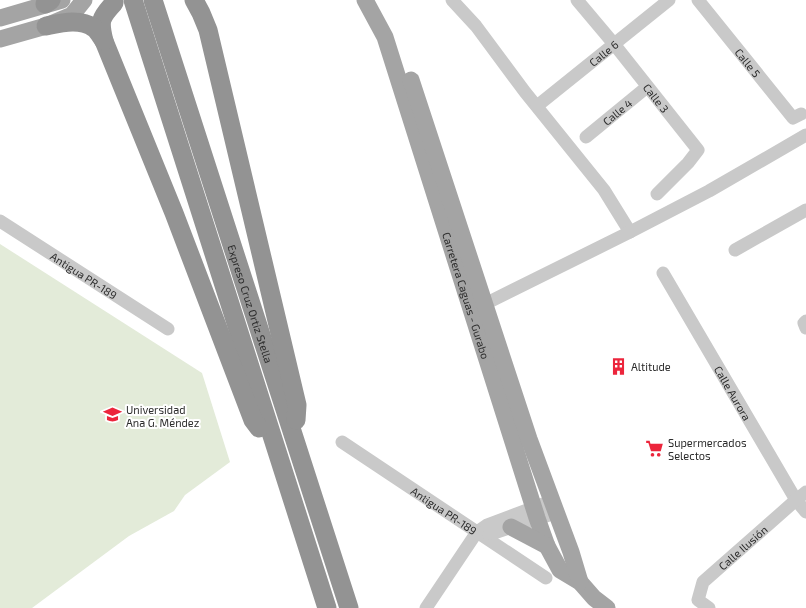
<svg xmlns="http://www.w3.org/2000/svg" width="806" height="608" font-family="'Exo 2',sans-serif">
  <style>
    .green { fill: #e3ebd9 }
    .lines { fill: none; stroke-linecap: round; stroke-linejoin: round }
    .minor { stroke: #c9c9c9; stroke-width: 13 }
    .major { stroke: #a4a4a4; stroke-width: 17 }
    .highway { stroke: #939393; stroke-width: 19 }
    .labels { text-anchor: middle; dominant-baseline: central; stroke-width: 4; stroke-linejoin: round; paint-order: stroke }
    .street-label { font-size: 11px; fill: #2c2c2c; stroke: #fff }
    .poi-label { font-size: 11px; fill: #2c2c2c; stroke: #fff; text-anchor: start }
  </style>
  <rect width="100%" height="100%" fill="#fff"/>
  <!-- green -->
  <path class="green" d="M0 244 202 373 230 462 185 495 174 511 129 536 32 608H0Z"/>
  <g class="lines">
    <!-- minor -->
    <g class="minor">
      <path d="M452 0 476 26 525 92 604 190 630 232"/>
      <path id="s1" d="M577 0 614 44 698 150 688 163 657 194"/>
      <path id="s2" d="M698 0 793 118 801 114"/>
      <path id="s3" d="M537 106 669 0"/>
      <path id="s4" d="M586 137 647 87"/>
      <path id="s5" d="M0 221 168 329"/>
      <path d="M735 250 806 210"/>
      <path id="s6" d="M663 273 796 500 806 512"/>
      <path d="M477 308 630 232 709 191 806 135"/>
      <path d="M806 321 804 323 806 328"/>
      <path id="s7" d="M342 442 546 578"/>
      <path d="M551 501 487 525 477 532 494 533 555 513"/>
      <path d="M426 608 477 532"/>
      <path id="s8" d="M709 608 698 600 703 582 796 500 806 492"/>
    </g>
    <!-- major -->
    <g class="major">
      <path id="s9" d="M365 0 385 37 537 518 547 546 560 570 580 582 594 598 607 608"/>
      <path d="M0 18 62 0"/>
      <path d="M0 39 46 26 72 15 84 0"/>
      <path d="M411 80 529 439 571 552 580 582"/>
      <path d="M511 527 547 546"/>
    </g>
    <!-- highway -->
    <g class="highway">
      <path d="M133 0 327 608"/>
      <path id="s10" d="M153 0 349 608"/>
      <path d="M194 0 201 13 208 30 297 405 296 420"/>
      <path d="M114 3C100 18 99 21 104 41L174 213 253 420 259 428"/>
      <path d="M45 4 51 0"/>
      <path d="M46 26C61 23 80 18 94 28 98 31 101 37 104 41"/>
    </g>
  </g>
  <!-- icons -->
  <defs>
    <symbol id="building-bare" viewBox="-9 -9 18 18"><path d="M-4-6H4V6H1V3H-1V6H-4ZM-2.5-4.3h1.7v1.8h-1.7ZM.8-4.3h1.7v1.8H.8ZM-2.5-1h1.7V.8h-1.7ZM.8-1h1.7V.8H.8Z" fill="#ec253c" stroke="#fff" stroke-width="2.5" paint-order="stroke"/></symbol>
    <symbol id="university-bare" viewBox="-9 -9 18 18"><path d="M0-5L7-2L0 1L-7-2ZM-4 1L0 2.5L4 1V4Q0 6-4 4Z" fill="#ec253c" stroke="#fff" stroke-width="2.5" paint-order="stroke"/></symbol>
    <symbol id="supermarket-bare" viewBox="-9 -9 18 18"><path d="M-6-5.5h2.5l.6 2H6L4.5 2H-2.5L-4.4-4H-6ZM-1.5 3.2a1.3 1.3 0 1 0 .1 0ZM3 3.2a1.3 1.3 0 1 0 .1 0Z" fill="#ec253c" stroke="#fff" stroke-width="2.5" paint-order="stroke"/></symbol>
  </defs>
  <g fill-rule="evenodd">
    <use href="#building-bare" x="606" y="354" width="25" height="25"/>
    <use href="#university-bare" x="100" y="402" width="25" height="25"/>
    <use href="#supermarket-bare" x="642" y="436" width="25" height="25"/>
  </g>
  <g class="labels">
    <!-- street labels -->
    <g class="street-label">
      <text stroke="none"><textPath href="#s3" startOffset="85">Calle 6</textPath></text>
      <text stroke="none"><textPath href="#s2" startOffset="80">Calle 5</textPath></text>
      <text stroke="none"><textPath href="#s1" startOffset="126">Calle 3</textPath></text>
      <text stroke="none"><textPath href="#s4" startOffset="40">Calle 4</textPath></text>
      <text stroke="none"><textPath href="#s5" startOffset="100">Antigua PR-189</textPath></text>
      <text stroke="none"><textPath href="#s9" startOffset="313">Carretera Caguas - Gurabo</textPath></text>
      <text stroke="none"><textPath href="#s10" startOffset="319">Expreso Cruz Ortiz Stella</textPath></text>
      <text stroke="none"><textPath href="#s6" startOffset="139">Calle Aurora</textPath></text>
      <text stroke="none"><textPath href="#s7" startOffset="123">Antigua PR-189</textPath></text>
      <text stroke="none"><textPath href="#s8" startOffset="85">Calle Ilusión</textPath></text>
    </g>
    <!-- poi labels -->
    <g class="poi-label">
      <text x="631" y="366">Altitude</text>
      <text x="126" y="409">Universidad<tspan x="126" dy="13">Ana G. Méndez</tspan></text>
      <text x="668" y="442">Supermercados<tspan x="668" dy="13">Selectos</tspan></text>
    </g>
  </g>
</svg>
